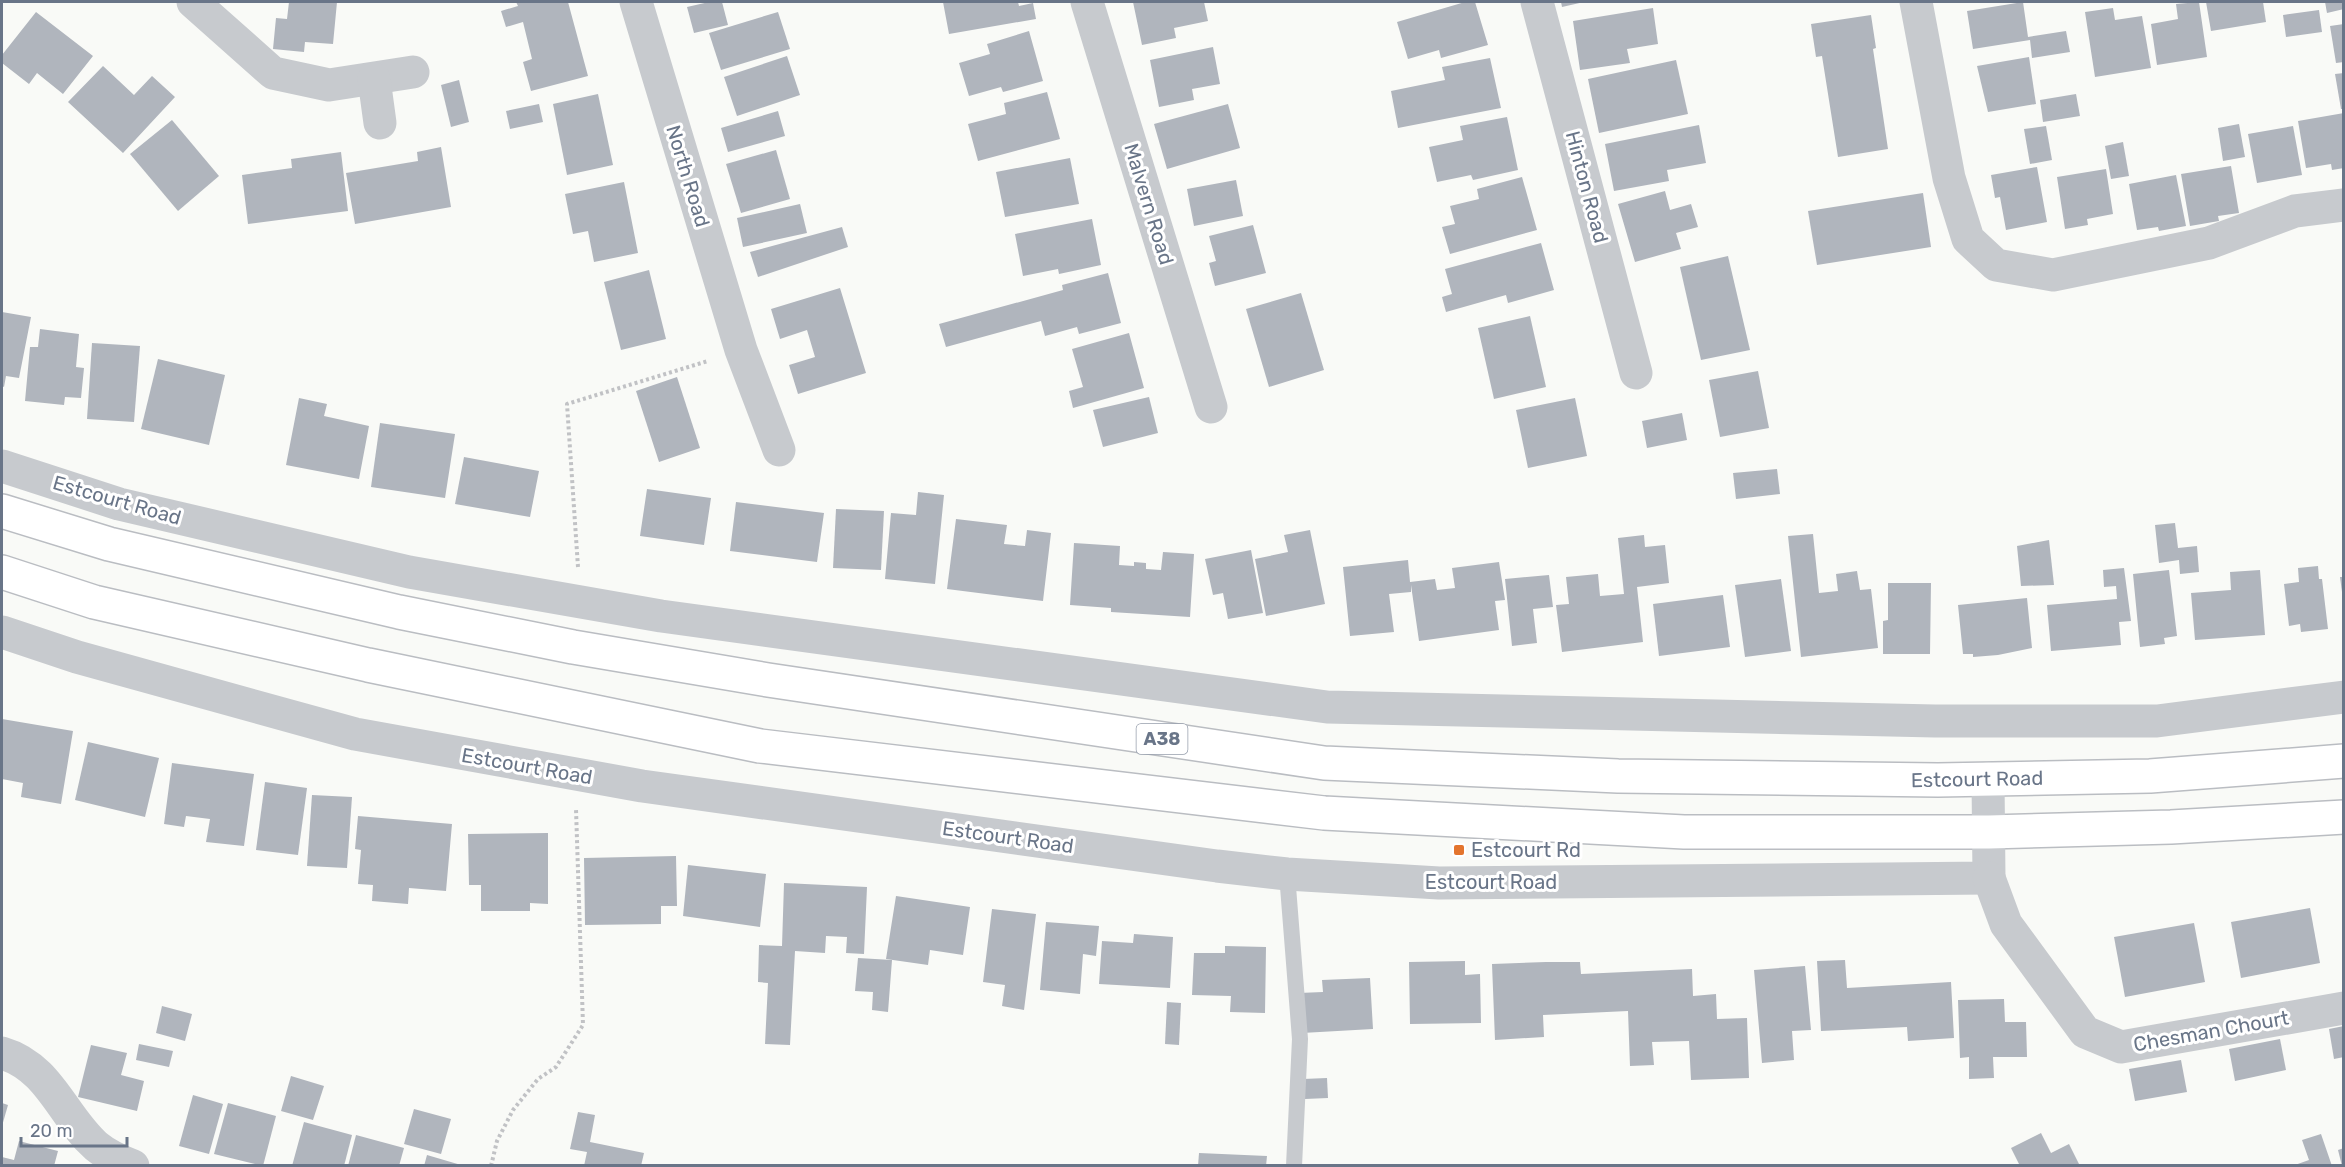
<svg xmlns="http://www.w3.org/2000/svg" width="2345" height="1167" font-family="Rubik,sans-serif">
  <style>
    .building { fill: #b0b5bd }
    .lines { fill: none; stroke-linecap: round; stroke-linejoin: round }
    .primary-casing { stroke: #babdc2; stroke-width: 36 }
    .path { stroke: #c1c2c5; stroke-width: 4; stroke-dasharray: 3 3; stroke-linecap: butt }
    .service { stroke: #c7cace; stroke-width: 16 }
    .minor { stroke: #c7cace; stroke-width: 33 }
    .primary { stroke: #fff; stroke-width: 33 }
    .poi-dot { fill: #e3742d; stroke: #fff; stroke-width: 2 }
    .labels { text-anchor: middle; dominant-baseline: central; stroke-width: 6; stroke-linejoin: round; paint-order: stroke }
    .shield { fill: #fff; stroke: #969eac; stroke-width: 1.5 }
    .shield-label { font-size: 18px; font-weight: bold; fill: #697588 }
    .street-label { font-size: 20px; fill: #697588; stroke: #fff }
    .poi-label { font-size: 20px; fill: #697588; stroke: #fff; text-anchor: start }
  </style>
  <rect width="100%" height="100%" fill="#f9faf7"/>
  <!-- building -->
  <g class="building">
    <path d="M289 2H337L333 44 305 42 304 52 273 49 276 18 287 19Z"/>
    <path d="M516 2H568L588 76 531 91 523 62 532 59 523 22 506 27 501 11 518 6Z"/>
    <path d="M709 2H722L728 25 694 33 687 7Z"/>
    <path d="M943 2H1018L1019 6 1033 3 1036 19 949 34Z"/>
    <path d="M1133 2H1204L1208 21 1174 28 1176 38 1142 45Z"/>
    <path d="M1465 2H1475L1488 45 1441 58 1439 50 1408 59 1397 22Z"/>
    <path d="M1561 2H1584L1562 7Z"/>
    <path d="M2023 2 2028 37 2066 31 2070 52 2032 58 2030 40 1973 49 1967 11Z"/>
    <path d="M2199 2 2207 57 2157 65 2151 24 2178 19 2176 4Z"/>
    <path d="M2206 2H2263L2266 22 2211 31Z"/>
    <path d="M2325 2H2344V9L2327 13Z"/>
    <path d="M1653 8 1658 44 1627 49 1630 63 1580 70 1573 21Z"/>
    <path d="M2113 8 2115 20 2142 16 2151 68 2095 77 2085 12Z"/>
    <path d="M2319 10 2322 32 2286 37 2283 15Z"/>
    <path d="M36 12 93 56 63 94 37 73 29 84 2 63V55Z"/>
    <path d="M778 12 790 49 721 70 709 33Z"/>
    <path d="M1871 15 1876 48 1873 49 1888 149 1838 157 1822 56 1816 57 1811 24Z"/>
    <path d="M2344 24V62L2336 63 2330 26Z"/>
    <path d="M1029 31 1043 81 1003 92 1001 87 969 96 959 63 990 54 987 44Z"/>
    <path d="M1213 47 1220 84 1192 89 1194 100 1159 107 1150 60Z"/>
    <path d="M787 56 800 95 737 116 724 77Z"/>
    <path d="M2029 57 2036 104 1988 112 1977 66Z"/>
    <path d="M1490 58 1501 108 1398 128 1391 91 1445 80 1442 67Z"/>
    <path d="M1676 60 1688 114 1599 133 1588 79Z"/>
    <path d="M103 66 134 95 152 76 175 97 123 153 68 102Z"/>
    <path d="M2344 73V109H2341L2335 74Z"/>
    <path d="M459 80 469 122 451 127 441 85Z"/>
    <path d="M1047 92 1060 139 978 161 968 124 1006 114 1004 103Z"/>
    <path d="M598 94 613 165 567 175 553 104Z"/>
    <path d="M2076 94 2080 116 2043 122 2040 100Z"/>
    <path d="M539 104 543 122 510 129 506 111Z"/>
    <path d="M1228 104 1240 148 1167 169 1154 124Z"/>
    <path d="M778 111 785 136 728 152 721 128Z"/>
    <path d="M2344 113V168L2332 170 2331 164 2306 168 2298 121Z"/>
    <path d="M1507 117 1518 170 1473 180 1471 175 1437 182 1429 147 1463 140 1460 126Z"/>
    <path d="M172 120 219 176 178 211 130 154Z"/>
    <path d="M2239 124 2245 157 2223 161 2218 128Z"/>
    <path d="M1699 125 1706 163 1667 170 1669 181 1614 191 1605 144Z"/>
    <path d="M2046 126 2052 160 2030 164 2024 129Z"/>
    <path d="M2293 126 2302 175 2257 183 2248 134Z"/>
    <path d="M2123 142 2129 176 2111 179 2105 146Z"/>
    <path d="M441 147 451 207 355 224 346 173 418 161 417 152Z"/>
    <path d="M776 150 790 199 741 213 726 164Z"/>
    <path d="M341 152 348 211 248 224 242 175 292 168 291 159Z"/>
    <path d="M1070 158 1079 204 1005 217 996 172Z"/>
    <path d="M2231 166 2239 213 2218 216 2219 221 2190 226 2181 174Z"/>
    <path d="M2037 167 2047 222 2006 230 2000 197 1995 198 1991 175Z"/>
    <path d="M2106 169 2113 214 2087 219 2088 225 2065 229 2057 177Z"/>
    <path d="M2176 175 2186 226 2159 231 2158 227 2137 230 2129 184Z"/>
    <path d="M1522 177 1537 230 1450 254 1442 227 1455 224 1450 206 1479 199 1477 189Z"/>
    <path d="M1236 180 1243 216 1194 226 1187 189Z"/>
    <path d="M624 182 638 253 594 262 588 231 573 234 565 194Z"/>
    <path d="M1665 191 1670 210 1691 204 1698 227 1676 233 1681 249 1635 262 1618 204Z"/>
    <path d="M1923 193 1931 247 1817 265 1808 211Z"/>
    <path d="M800 204 807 233 743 247 737 218Z"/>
    <path d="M1092 219 1101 265 1059 274 1058 269 1023 276 1015 234Z"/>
    <path d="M1253 225 1266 273 1215 286 1209 263 1216 261 1209 236Z"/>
    <path d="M842 227 848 247 758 277 750 252Z"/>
    <path d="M1541 243 1554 290 1508 303 1506 295 1446 312 1442 297 1452 294 1445 269Z"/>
    <path d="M1728 256 1750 350 1701 360 1680 267Z"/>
    <path d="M649 270 666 339 621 350 604 282Z"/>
    <path d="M1108 273 1121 323 1079 334 1077 327 1045 336 1041 321 946 347 939 324 1063 290 1062 285Z"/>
    <path d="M840 288 866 373 798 394 789 365 815 357 807 330 780 339 771 309Z"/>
    <path d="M1301 293 1324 370 1269 387 1246 309Z"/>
    <path d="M2 312 31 317 19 378 6 376 4 387 2 386Z"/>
    <path d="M1530 316 1546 387 1494 399 1478 328Z"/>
    <path d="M40 329 79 334 76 367 84 368 81 398 65 397 64 405 25 401 30 347H38Z"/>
    <path d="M1129 333 1144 388 1073 408 1069 391 1083 387 1072 349Z"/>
    <path d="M92 343 140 346 134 422 87 419Z"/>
    <path d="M158 359 225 375 209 445 141 429Z"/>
    <path d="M1758 371 1769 428 1720 437 1709 380Z"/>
    <path d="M677 377 700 448 659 462 636 391Z"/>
    <path d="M1149 397 1158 433 1103 447 1093 410Z"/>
    <path d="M299 398 327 404 324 416 369 426 359 479 286 465Z"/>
    <path d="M1575 398 1587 456 1528 468 1516 410Z"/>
    <path d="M1682 413 1687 440 1647 448 1642 421Z"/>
    <path d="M380 423 455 434 445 498 371 487Z"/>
    <path d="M464 457 539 471 530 517 455 504Z"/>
    <path d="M1777 469 1780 494 1736 499 1733 473Z"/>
    <path d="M647 489 711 498 704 545 640 536Z"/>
    <path d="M918 492 944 495 935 584 885 579 891 513 916 515Z"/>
    <path d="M736 502 824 513 817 562 730 551Z"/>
    <path d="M836 509 884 511 881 570 833 568Z"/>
    <path d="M956 519 1007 525 1004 544 1025 546 1027 530 1051 533 1043 601 947 589Z"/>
    <path d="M2175 523 2178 548 2197 546 2199 572 2180 574 2179 560 2159 563 2155 525Z"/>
    <path d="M1310 530 1325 604 1266 616 1255 559 1288 552 1284 535Z"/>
    <path d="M1813 534 1819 593 1838 591 1836 574 1857 571 1860 590 1871 589 1878 648 1801 657 1788 536Z"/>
    <path d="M1644 535 1645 547 1665 545 1669 583 1637 587 1643 642 1562 652 1556 605 1569 604 1566 577 1598 574 1600 596 1624 594 1618 538Z"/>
    <path d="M2049 540 2054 585 2021 586 2017 546Z"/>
    <path d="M1074 543 1120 546 1119 565 1134 566V562L1146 563V569L1161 570 1163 552 1194 554 1190 617 1111 612V608L1070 605Z"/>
    <path d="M1251 550 1263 613 1228 619 1223 593 1213 595 1205 559Z"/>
    <path d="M1408 560 1410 582 1435 579 1437 590 1455 588 1452 568 1499 562 1505 600 1495 601 1499 630 1419 641 1411 585V592L1389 594 1394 632 1350 636 1343 567Z"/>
    <path d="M2318 566 2319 579H2322L2328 629 2301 632 2300 624 2289 626 2284 584 2299 582 2298 568Z"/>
    <path d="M2124 568 2131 621 2119 622 2121 645 2051 651 2047 605 2117 599 2116 586 2104 587 2103 570Z"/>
    <path d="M2169 570 2177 636 2164 638 2165 644 2140 647 2133 574Z"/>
    <path d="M2260 570 2265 635 2195 640 2191 593 2231 590 2230 572Z"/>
    <path d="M1549 575 1553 607 1533 609 1537 643 1512 646 1505 579Z"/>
    <path d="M2340 577H2344V592H2342Z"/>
    <path d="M1781 579 1791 651 1745 657 1735 585Z"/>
    <path d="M1888 583H1931L1930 654H1883V621L1888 620Z"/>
    <path d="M1723 595 1730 647 1659 656 1653 604Z"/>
    <path d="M2027 598 2032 648 1998 655 1973 657V654H1963L1958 605Z"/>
    <path d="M2 719 73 731 61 804 21 797 23 783 2 779Z"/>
    <path d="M88 742 159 758 145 817 75 800Z"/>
    <path d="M172 763 254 774 244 846 206 842 210 819 186 816 184 827 164 824Z"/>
    <path d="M265 782 307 788 298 855 256 850Z"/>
    <path d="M312 795 352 797 347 868 307 866Z"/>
    <path d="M358 816 452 824 446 891 409 888 408 904 372 901 373 885 358 884 361 850 355 849Z"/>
    <path d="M548 833V904L530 903V911H481V885H469L468 834Z"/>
    <path d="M676 856 677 906H661V924L585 925 584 858Z"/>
    <path d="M688 865 766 874 760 927 683 916Z"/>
    <path d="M784 883 867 887 864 954 846 953 847 937 826 936 825 953 795 951 790 1045 765 1044 768 983 758 982 759 945 782 946Z"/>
    <path d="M896 896 970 907 963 955 930 950 928 965 886 959Z"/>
    <path d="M2310 908 2320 963 2241 978 2231 922Z"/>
    <path d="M992 909 1036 914 1024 1010 1002 1006 1005 985 983 982Z"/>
    <path d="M1046 922 1099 926 1096 956 1083 954 1080 994 1040 990Z"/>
    <path d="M2194 923 2205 982 2125 997 2114 937Z"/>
    <path d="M1134 934 1173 937 1170 988 1099 984 1102 941 1133 943Z"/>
    <path d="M1225 946 1266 947 1265 1013 1230 1012 1231 996 1192 995 1194 953H1225Z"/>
    <path d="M858 958 892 960 888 1012 872 1010 873 992 855 991Z"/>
    <path d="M1845 960 1847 988 1951 982 1954 1038 1908 1041 1907 1027 1821 1031 1817 961Z"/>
    <path d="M1465 961V975L1480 974 1481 1023 1410 1024 1409 962Z"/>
    <path d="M1546 962H1580L1581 974 1692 969 1693 996 1716 994 1717 1019 1747 1018 1749 1078 1691 1080 1689 1041 1652 1042 1654 1065 1630 1066 1628 1011 1543 1015 1544 1037 1495 1040 1492 964Z"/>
    <path d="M1805 966 1811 1030 1792 1031 1794 1060 1762 1063 1754 970Z"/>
    <path d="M1370 978 1373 1029 1302 1033 1299 993 1323 992 1322 980Z"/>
    <path d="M2004 999 2005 1022H2026L2027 1057H1993L1994 1078 1969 1079V1057L1960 1058 1958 1000Z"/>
    <path d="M1167 1002 1181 1003 1179 1045 1165 1044Z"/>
    <path d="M162 1006 192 1014 185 1041 156 1033Z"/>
    <path d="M2344 1026V1057L2334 1059 2329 1029Z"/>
    <path d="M2280 1039 2286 1070 2235 1081 2229 1049Z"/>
    <path d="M139 1044 173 1051 169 1067 136 1060Z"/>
    <path d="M91 1045 127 1053 121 1075 144 1081 137 1111 78 1097Z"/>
    <path d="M2181 1060 2187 1092 2135 1101 2129 1069Z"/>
    <path d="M291 1076 324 1086 313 1120 281 1111Z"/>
    <path d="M1327 1078 1328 1098 1305 1099 1303 1079Z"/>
    <path d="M193 1095 223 1104 209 1154 179 1146Z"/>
    <path d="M2 1103 8 1105 2 1126Z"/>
    <path d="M228 1103 276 1116 263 1166 214 1154Z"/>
    <path d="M414 1109 451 1119 441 1154 404 1144Z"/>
    <path d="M578 1112 595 1115 590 1142 644 1153 641 1166H584L587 1152 570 1149Z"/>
    <path d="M304 1122 352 1135 344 1166H292Z"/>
    <path d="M2041 1133 2051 1153 2069 1144 2080 1166H2020L2011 1148Z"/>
    <path d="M2321 1134 2332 1166H2292L2309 1160 2302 1140Z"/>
    <path d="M356 1135 404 1148 399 1166H348Z"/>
    <path d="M19 1141 58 1151 54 1166H2V1157L14 1160Z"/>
    <path d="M2344 1148V1166H2342L2338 1150Z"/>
    <path d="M1199 1153 1267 1156 1266 1166H1198Z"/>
    <path d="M427 1155 461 1165V1166H424Z"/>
  </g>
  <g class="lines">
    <defs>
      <g id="primary">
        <path d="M2 511 109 544 399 612 573 647 768 680 1324 763 1618 776 1938 780 2150 776 2344 761"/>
        <path d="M2 572 94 602 368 665 760 746 1324 813 1684 832H1989L2171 827 2344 817"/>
      </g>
    </defs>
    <!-- primary casing -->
    <use href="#primary" class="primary-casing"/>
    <!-- path -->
    <g class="path">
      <path d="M578 567 567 404 708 361"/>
      <path d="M491 1166 497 1141 513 1110 538 1079 556 1067 583 1025 576 809"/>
    </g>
    <!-- service -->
    <path class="service" d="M1287 874 1300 1039 1294 1166"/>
    <!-- minor -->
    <g class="minor">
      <path d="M193 2 273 73 329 85 413 72"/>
      <path d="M636 2 741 350 779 450"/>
      <path d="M1087 2 1211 407"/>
      <path d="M1537 2 1636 373"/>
      <path d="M1916 2 1949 178 1968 239 1996 265 2053 275 2209 243 2295 211 2344 205"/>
      <path d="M374 79 380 123"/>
      <path d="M2 466 119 504 409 572 661 616 1327 707 1935 721H2157L2344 697"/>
      <path d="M2 632 77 657 355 734 642 786 1217 866 1287 874 1439 883 1989 878 1988 779"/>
      <path d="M1989 878 2006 924 2085 1032 2121 1047 2344 1008"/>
      <path d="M2 1053C50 1067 62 1116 96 1146 107 1155 120 1161 133 1166"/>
    </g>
    <!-- primary -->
    <use href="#primary" class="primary"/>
  </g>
  <!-- markers -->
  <rect class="poi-dot" x="1453" y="844" width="12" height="12" rx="3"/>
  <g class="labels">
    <!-- shield labels -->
    <rect class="shield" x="1136.5" y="724" width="51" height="30" rx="4.5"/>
    <g class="shield-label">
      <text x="1162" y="739">A38</text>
    </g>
    <!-- street labels -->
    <g class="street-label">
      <text transform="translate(688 176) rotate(73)">North Road</text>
      <text transform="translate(1587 187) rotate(75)">Hinton Road</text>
      <text transform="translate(1149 204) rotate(73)">Malvern Road</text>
      <text transform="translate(117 500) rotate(16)">Estcourt Road</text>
      <text transform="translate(527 766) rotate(10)">Estcourt Road</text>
      <text transform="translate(1977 779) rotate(-1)">Estcourt Road</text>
      <text transform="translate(1008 837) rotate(8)">Estcourt Road</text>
      <text x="1491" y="882">Estcourt Road</text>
      <text transform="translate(2211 1031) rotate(-10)">Chesman Chourt</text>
    </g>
    <!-- poi labels -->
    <g class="poi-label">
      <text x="1471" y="850">Estcourt Rd</text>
    </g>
  </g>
  <!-- border -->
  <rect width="2345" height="1167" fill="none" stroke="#697588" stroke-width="6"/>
  <!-- scale -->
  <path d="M21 1137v9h106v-9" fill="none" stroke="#697588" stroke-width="3"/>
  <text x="30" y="1137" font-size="18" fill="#697588" stroke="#ffffff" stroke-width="4.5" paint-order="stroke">20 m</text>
</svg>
